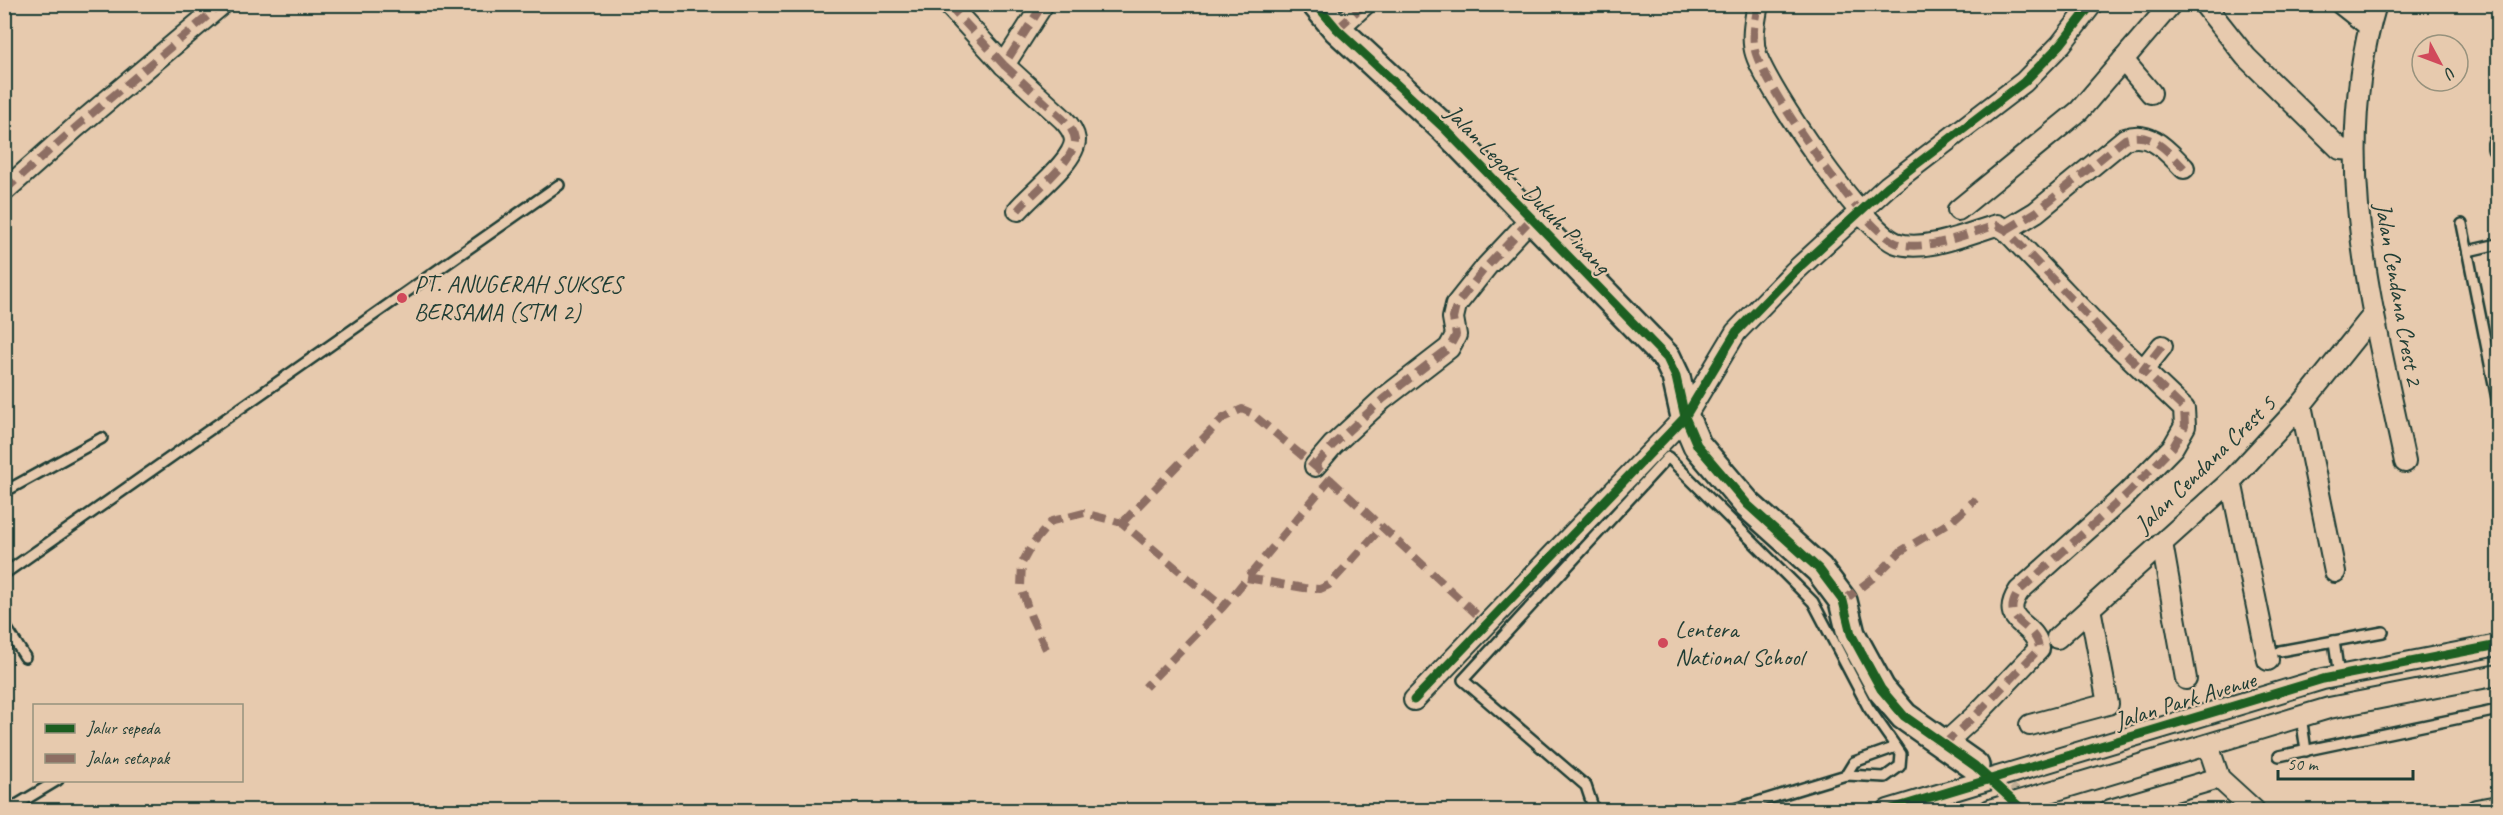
<svg xmlns="http://www.w3.org/2000/svg" width="2503" height="815" font-family="Caveat,sans-serif">
  <style>
    .lines { fill: none; stroke-linecap: round; stroke-linejoin: round }
    .secondary-tunnel { stroke: #bfae96; stroke-width: 27; stroke-dasharray: 27 14; stroke-linecap: butt }
    .lane-casing { stroke: #1f3d34; stroke-width: 14 }
    .street-casing { stroke: #1f3d34; stroke-width: 24 }
    .secondary-casing { stroke: #1f3d34; stroke-width: 32 }
    .lane { stroke: #e7caae; stroke-width: 9 }
    .street { stroke: #e7caae; stroke-width: 20 }
    .secondary { stroke: #e7caae; stroke-width: 27 }
    .quiet { stroke: #8d6e63; stroke-width: 8; stroke-dasharray: 15 8; stroke-linecap: butt }
    .cycleway-casing { stroke: #e7caae; stroke-width: 13 }
    .cycleway { stroke: #1b5e20; stroke-width: 9 }
    .poi-dot { fill: #d1495b; stroke: #e7caae; stroke-width: 2 }
    .labels { text-anchor: middle; dominant-baseline: central; stroke-width: 4.5; stroke-linejoin: round; paint-order: stroke }
    .street-label { font-size: 24px; fill: #1f3d34; stroke: #e7caae }
    .poi-label { font-size: 24px; fill: #1f3d34; stroke: #e7caae; text-anchor: start }
  </style>
  <rect width="100%" height="100%" fill="#e7caae"/>
  <filter id="ink" filterUnits="userSpaceOnUse"><feTurbulence type="fractalNoise" baseFrequency=".0167" numOctaves="2"/><feDisplacementMap in="SourceGraphic" scale="12" xChannelSelector="R" yChannelSelector="G"/><feConvolveMatrix kernelMatrix="1 2 1 2 8 2 1 2 1" color-interpolation-filters="sRGB"/></filter>
  <g filter="url(#ink)">
    <g class="lines">
      <!-- secondary-tunnel -->
      <path class="secondary-tunnel" d="M1975 766 2023 810"/>
      <defs>
        <g id="lane">
          <path d="M2462 224 2498 404"/>
          <path d="M2468 251 2498 244"/>
          <path d="M4 274H5"/>
          <path d="M4 492 102 438"/>
          <path d="M4 574 559 185"/>
          <path d="M4 624 25 657"/>
          <path d="M2334 641 2339 676"/>
          <path d="M2280 651 2383 632"/>
          <path d="M2301 716 2306 751"/>
          <path d="M2279 756 2498 710"/>
          <path d="M1846 775 1854 762 1896 747"/>
          <path d="M8 810 58 780"/>
          <path d="M1594 810 1586 786 1463 680 1668 457 1813 602 1868 707 1901 754 1900 766 1885 777 1846 775 1731 810"/>
        </g>
        <g id="street">
          <path d="M948 4 1004 65 1043 4"/>
          <path d="M1758 4C1755 20 1751 39 1756 54 1767 89 1864 231 1896 243 1924 253 1969 233 1997 225L2006 230 2104 333 2143 370"/>
          <path d="M2204 4 2246 57 2340 149 2354 150"/>
          <path d="M2341 4 2369 26"/>
          <path d="M2376 4C2329 161 2373 308 2405 462"/>
          <path d="M1337 29 1365 4"/>
          <path d="M2123 60 2151 93"/>
          <path d="M1004 65 1063 119C1069 125 1074 132 1075 140 1075 161 1031 194 1018 210"/>
          <path d="M2498 144V148"/>
          <path d="M4 191 76 127 222 4"/>
          <path d="M1958 210 2079 111 2171 4"/>
          <path d="M2006 230 2036 212 2125 139C2151 130 2167 151 2184 168"/>
          <path d="M2301 405 2335 572"/>
          <path d="M1315 466 1333 445 1383 399 1449 348 1456 335 1453 318 1456 305 1487 266 1531 219"/>
          <path d="M2231 481 2268 660"/>
          <path d="M2162 543 2186 679"/>
          <path d="M2057 638 2231 481 2301 405 2374 314"/>
          <path d="M1414 700 1685 417 1736 332 1794 272 1888 186 2024 82 2061 44 2092 4"/>
          <path d="M2030 725 2108 704 2090 608"/>
          <path d="M1943 745 1977 714 2039 649C2037 622 1997 624 2019 591L2128 493 2173 447 2185 426 2184 409 2143 370 2162 346"/>
          <path d="M2208 745 2219 778 2254 810"/>
          <path d="M1888 810 2323 679 2498 645"/>
          <path d="M1990 810 2329 708 2498 675"/>
          <path d="M2110 810 2219 778"/>
          <path d="M2476 810 2498 806"/>
        </g>
        <path id="secondary" d="M1316 4 1337 29 1446 130 1667 358 1676 377 1685 417 1697 445 1748 505 1819 569 1843 601 1851 634 1881 689 1904 716 1975 766"/>
      </defs>
      <!-- lane casing -->
      <use href="#lane" class="lane-casing"/>
      <!-- street casing -->
      <use href="#street" class="street-casing"/>
      <!-- secondary casing -->
      <use href="#secondary" class="secondary-casing"/>
      <!-- lane -->
      <use href="#lane" class="lane"/>
      <!-- street -->
      <use href="#street" class="street"/>
      <!-- secondary -->
      <use href="#secondary" class="secondary"/>
      <!-- quiet -->
      <g class="quiet">
        <path d="M948 4 1004 65 1043 4"/>
        <path d="M1758 4C1755 20 1751 39 1756 54 1767 89 1864 231 1896 243 1924 253 1969 233 1997 225L2006 230 2104 333 2143 370"/>
        <path d="M1337 29 1365 4"/>
        <path d="M1004 65 1063 119C1069 125 1074 132 1075 140 1075 161 1031 194 1018 210"/>
        <path d="M4 191 76 127 222 4"/>
        <path d="M2006 230 2036 212 2125 139C2151 130 2167 151 2184 168"/>
        <path d="M1315 466 1333 445 1383 399 1449 348 1456 335 1453 318 1456 305 1487 266 1531 219"/>
        <path d="M1330 479 1486 623"/>
        <path d="M1122 523 1223 418 1242 409 1251 413 1330 479 1223 607 1145 687"/>
        <path d="M1247 578 1304 588 1320 589 1329 585 1383 526"/>
        <path d="M1843 601 1877 575 1901 551 1952 521 1976 499"/>
        <path d="M1046 649 1031 617 1021 587 1022 563 1033 543 1052 521 1084 513 1122 523 1223 607"/>
        <path d="M1943 745 1977 714 2039 649C2037 622 1997 624 2019 591L2128 493 2173 447 2185 426 2184 409 2143 370 2162 346"/>
      </g>
      <defs>
        <g id="cycleway">
          <path d="M1316 4 1337 29 1446 130 1667 358 1676 377 1685 417 1697 445 1748 505 1819 569 1843 601 1851 634 1881 689 1904 716 1975 766 2023 810"/>
          <path d="M1414 700 1685 417 1736 332 1794 272 1888 186 2024 82 2061 44 2092 4"/>
          <path d="M1888 810 2323 679 2498 645"/>
        </g>
      </defs>
      <!-- cycleway casing -->
      <use href="#cycleway" class="cycleway-casing"/>
      <!-- cycleway -->
      <use href="#cycleway" class="cycleway"/>
    </g>
  </g>
  <!-- markers -->
  <g class="poi-dot">
    <circle cx="402" cy="298" r="6"/>
    <circle cx="1663" cy="643" r="6"/>
  </g>
  <g class="labels">
    <!-- street labels -->
    <g class="street-label">
      <text transform="translate(1528 189) rotate(46)">Jalan Legok - Dukuh Pinang</text>
      <text transform="translate(2399 294) rotate(80)">Jalan Cendana Crest 2</text>
      <text transform="translate(2205 464) rotate(-44)">Jalan Cendana Crest 5</text>
      <text transform="translate(2185 700) rotate(-17)">Jalan Park Avenue</text>
    </g>
    <!-- poi labels -->
    <g class="poi-label">
      <text x="414" y="284">PT. ANUGERAH SUKSES<tspan x="414" dy="28">BERSAMA (STM 2)</tspan></text>
      <text x="1675" y="629">Lentera<tspan x="1675" dy="28">National School</tspan></text>
    </g>
  </g>
  <!-- margin -->
  <rect width="2503" height="815" fill="none" stroke="#e7caae" stroke-width="24"/>
  <rect x="12" y="12" width="2479" height="791" fill="none" stroke="#1f3d34" stroke-width="2" filter="url(#ink)"/>
  <!-- legend -->
  <rect x="33" y="704" width="210" height="78" fill="#e7caae" stroke="#97927d" stroke-width="1.5"/>
  <rect x="45" y="724" width="30" height="9" fill="#1b5e20" stroke="#97927d" stroke-width="1.5"/>
  <text x="87" y="734" font-size="18" fill="#1f3d34">Jalur sepeda</text>
  <rect x="45" y="754" width="30" height="9" fill="#8d6e63" stroke="#97927d" stroke-width="1.5"/>
  <text x="87" y="764" font-size="18" fill="#1f3d34">Jalan setapak</text>
  <!-- north arrow -->
  <g transform="translate(2440 63) rotate(131)"><circle r="28" fill="#e7caae" stroke="#97927d" stroke-width="1.5"/>
  <path d="M0-4.5L10 22L0 15L-10 22Z" fill="#d1495b"/>
  <text y="-9" font-size="16" font-weight="bold" text-anchor="middle" fill="#1f3d34">U</text>
  </g>
  <!-- scale -->
  <path d="M2278 770v9h135v-9" fill="none" stroke="#1f3d34" stroke-width="3"/>
  <text x="2287" y="770" font-size="18" fill="#1f3d34" stroke="#e7caae" stroke-width="4.5" paint-order="stroke">50 m</text>
</svg>
